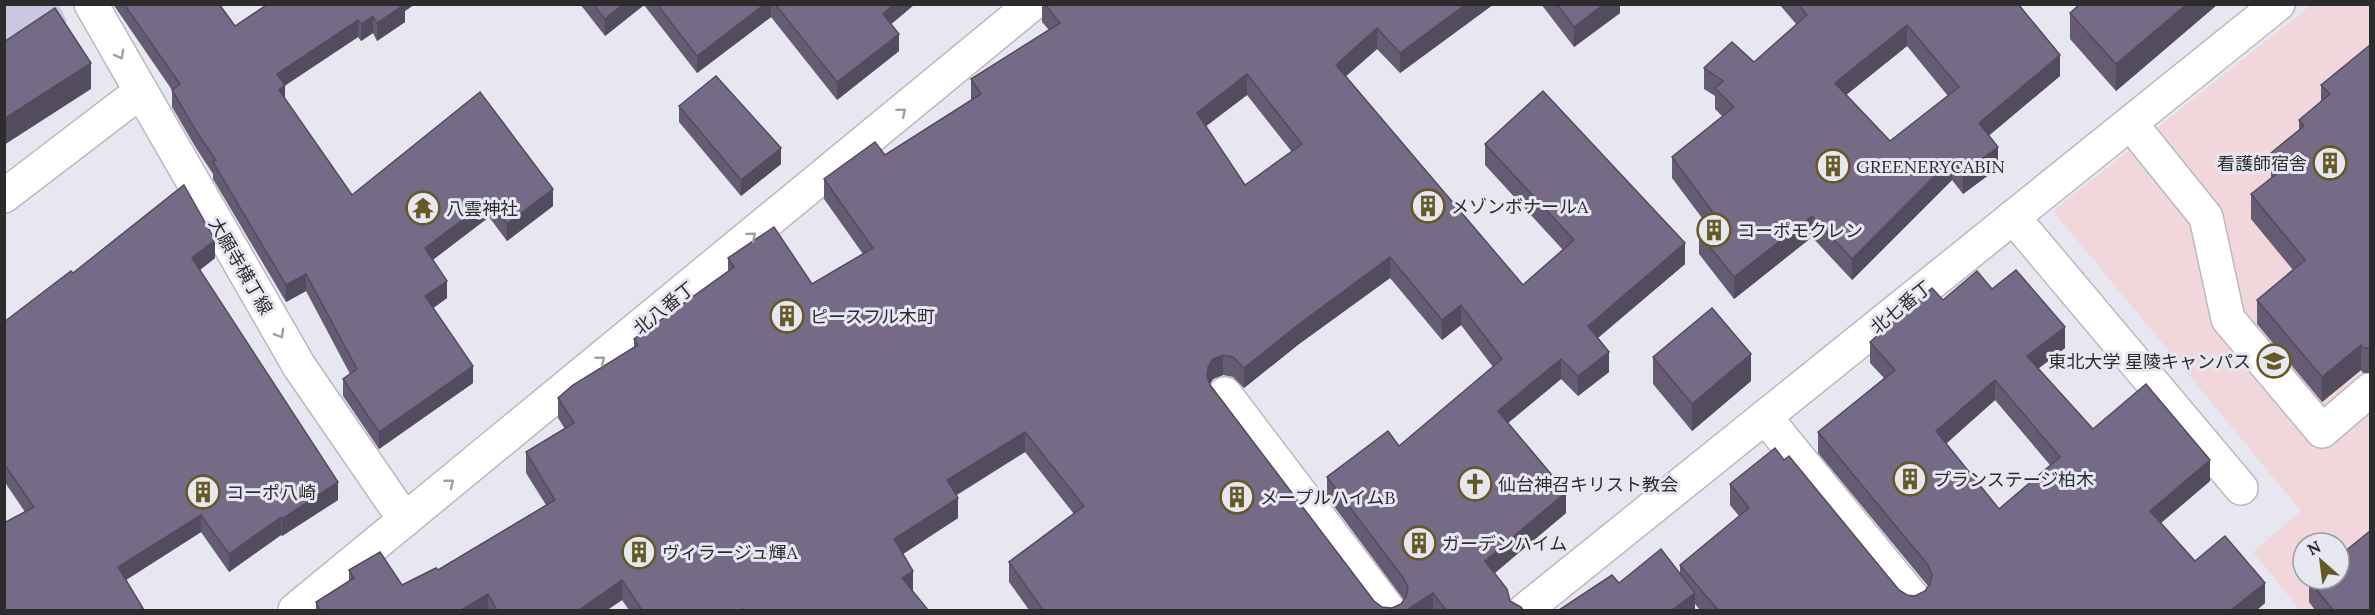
<svg xmlns="http://www.w3.org/2000/svg" width="2375" height="615" font-family="Lora,'Noto Sans JP',serif">
  <style>
    .education { fill: #f1d7dc; fill-rule: evenodd }
    .green { fill: #c8c8e1 }
    .lines { fill: none; stroke-linecap: round; stroke-linejoin: round }
    .minor-casing { stroke: #b9b9c2; stroke-width: 36 }
    .minor { stroke: #fff; stroke-width: 33 }
    .wall { fill: #655c74; fill-rule: evenodd }
    .shaded-wall { fill: #534b5e }
    .building { fill: #766b87; stroke: #534b5e; stroke-width: 1.5; fill-rule: evenodd }
    .oneway { stroke: #a0a0a1 }
    .labels { text-anchor: middle; dominant-baseline: central; stroke-width: 6; stroke-linejoin: round; paint-order: stroke }
    .poi-label { font-size: 18px; fill: #2c2c2f; stroke: #e7e7f1; text-anchor: start }
    .street-label { font-size: 18px; fill: #2c2c2f; stroke: #e7e7f1 }
  </style>
  <rect width="100%" height="100%" fill="#e7e7f1"/>
  <!-- education -->
  <path class="education" d="M2311 5H2370V610H2300L2253 552 2301 511 2053 211ZM2303 543H2339V579H2303Z"/>
  <!-- green -->
  <path class="green" d="M5 5H59L67 21 5 63Z"/>
  <g class="lines">
    <defs>
      <g id="minor">
        <path d="M91 4 299 366 405 520"/>
        <path d="M2131 124 2206 217 2228 319 2322 431 2370 390"/>
        <path d="M4 196 140 92"/>
        <path d="M2013 217 2241 488"/>
        <path d="M1225 394 1389 610"/>
        <path d="M1765 417 1913 598"/>
        <path d="M295 610 1032 4"/>
        <path d="M1525 610 2278 4"/>
      </g>
    </defs>
    <!-- minor casing -->
    <use href="#minor" class="minor-casing"/>
    <!-- minor -->
    <use href="#minor" class="minor"/>
  </g>
  <!-- wall -->
  <g class="wall">
    <path d="M113 4H219L235 26 268 4H415L405 11V22L377 41 373 33 361 41 358 37 285 85V99L352 195 480 92 553 206 507 241 489 217 432 260 447 298 433 308 473 383 379 449 343 396V379L350 374 306 291 286 302 213 179V174L196 148 172 107V90Z"/>
    <path d="M580 4H915L891 24 899 51 837 100 771 17 697 73 644 5 605 36Z"/>
    <path d="M1042 4H1494L1400 73 1377 49 1346 76 1523 285 1563 250 1485 165V144L1685 264 1598 338 1609 372 1578 396 1561 379 1508 423 1566 513 1495 573 1510 601 1523 610H1029L1009 582V562L1074 514 1025 452 957 495 958 518 902 554 912 591 928 610H629L622 600 607 610H316V602L349 581V570L402 585 438 570 546 505 526 473V452L565 429 558 418V398L634 347V339L728 271V258L812 284 863 254 824 199V179L885 155 971 100V79L1049 30 1042 22ZM1247 95 1292 152 1245 185 1206 126ZM1390 278 1442 340 1461 325 1493 367 1399 446 1327 477V497L1404 600 1401 604 1392 608 1382 607 1374 601 1210 384 1213 379 1223 375 1233 377 1244 388 1299 344Z"/>
    <path d="M1541 4H1620V13L1574 47Z"/>
    <path d="M1779 4H2018L2060 76 1989 135 1998 168 1963 194 1952 180 1852 280 1812 237 1734 299 1699 254V233L1708 226 1672 178V157L1723 117 1715 109V96L1704 89V68L1754 62 1797 25ZM1907 46 1948 96 1890 141 1846 95Z"/>
    <path d="M2218 4 2116 91 2070 39V13Z"/>
    <path d="M2370 45V373H2363L2361 370 2322 402 2257 324V300L2293 270 2251 219V194L2271 178V153L2299 130V120L2321 101V85Z"/>
    <path d="M679 106 781 164 741 196 679 122Z"/>
    <path d="M215 258 200 270 338 500 282 536 281 535 229 572 201 532 126 580 25 512 4 481V322L73 273Z"/>
    <path d="M1992 289 2065 348 2038 369 2093 429 2210 481 2161 523 2195 561 2265 603 2257 610H1700L1695 604V610L1619 583 1680 573V565L1739 516 1730 505V484L1784 460 1899 590 1907 595 1915 596 1925 591 1928 587V586L1818 453V432L1884 378 1870 363V342L1943 300ZM1995 400 2050 465 1999 509 1946 444Z"/>
    <path d="M1653 357 1751 381 1692 431 1653 384Z"/>
    <path d="M2309 580 2370 610H2315L2309 602Z"/>
  </g>
  <!-- shaded-wall -->
  <g class="shaded-wall">
    <path d="M400 4H415L405 11V22L377 41V23Z"/>
    <path d="M623 4 644 5 605 36V19Z"/>
    <path d="M765 4H771V17L697 73V56Z"/>
    <path d="M894 4H915L883 31V14Z"/>
    <path d="M1466 4H1494L1400 73V53Z"/>
    <path d="M1604 4H1620V13L1574 47V27Z"/>
    <path d="M2187 4H2218L2116 91V64Z"/>
    <path d="M373 16V33L361 41V24Z"/>
    <path d="M358 20V37L277 91V74Z"/>
    <path d="M1907 25V46L1835 104V83Z"/>
    <path d="M1377 28V49L1336 85V65Z"/>
    <path d="M899 34V51L837 100V82Z"/>
    <path d="M2060 55V76L1979 144V123Z"/>
    <path d="M91 63V89L4 145V119Z"/>
    <path d="M1247 74V95L1197 133V113Z"/>
    <path d="M285 85V103L279 90Z"/>
    <path d="M1998 147V168L1963 194V173Z"/>
    <path d="M781 148V164L741 196V180Z"/>
    <path d="M1952 159V180L1852 280V259Z"/>
    <path d="M553 189V206L507 241V224Z"/>
    <path d="M489 200V217L425 266V248Z"/>
    <path d="M1812 216V237L1734 299V277Z"/>
    <path d="M215 240V258L192 276V258Z"/>
    <path d="M1685 243V264L1588 346V326Z"/>
    <path d="M1390 257V278L1299 344 1244 388V368L1299 324Z"/>
    <path d="M306 274V291L286 302V285Z"/>
    <path d="M447 281V298L425 314V296Z"/>
    <path d="M1461 305V325L1442 340V320Z"/>
    <path d="M2065 327V348L2027 377V356Z"/>
    <path d="M2361 345V370L2322 402V377Z"/>
    <path d="M1609 352V372L1578 396V376Z"/>
    <path d="M1751 354V381L1692 431V404Z"/>
    <path d="M1223 355V375L1213 379 1208 387 1207 377 1208 367 1213 359Z"/>
    <path d="M1561 359V379L1498 431V411Z"/>
    <path d="M473 366V383L379 449V432Z"/>
    <path d="M1995 380V400L1936 452V431Z"/>
    <path d="M1025 432V452L947 500V480Z"/>
    <path d="M2210 460V481L2150 532V511Z"/>
    <path d="M338 482V500L282 536V519Z"/>
    <path d="M1566 492V513L1485 581V561Z"/>
    <path d="M958 498V518L894 560V539Z"/>
    <path d="M201 515V532L118 585V567Z"/>
    <path d="M281 517V535L229 572V554Z"/>
    <path d="M913 571V591L902 599V578Z"/>
    <path d="M622 580V600L607 610H579Z"/>
    <path d="M2265 583V603L2257 610H2231Z"/>
    <path d="M1433 593V610H1407Z"/>
    <path d="M1695 593V610H1672Z"/>
    <path d="M488 594V610H461Z"/>
  </g>
  <!-- building -->
  <g class="building">
    <path d="M124 4H219L235 26 268 4H405L377 23 373 16 361 24 358 20 277 74 285 85 279 90 352 195 480 92 553 189 507 224 489 200 425 248 447 281 425 296 473 366 379 432 343 379 357 369 306 274 286 285 213 162 216 160 196 131 172 90 180 84Z"/>
    <path d="M593 4H623L605 19Z"/>
    <path d="M657 4H765L697 56Z"/>
    <path d="M775 4H894L883 14 899 34 837 82Z"/>
    <path d="M1045 4H1466L1400 53 1377 28 1336 65 1523 285 1574 240 1485 144 1543 91 1685 243 1588 326 1609 352 1578 376 1561 359 1498 411 1566 492 1485 561 1507 589 1510 601 1521 607 1523 610H1446L1433 593 1407 610H1043L1009 562 1084 506 1025 432 947 480 958 498 894 539 913 571 902 578 928 610H744L743 609 741 610H642L622 580 579 610H497L488 594 461 610H320L316 602 354 578 349 570 380 552 402 585 436 568 438 570 555 500 526 452 574 423 558 398 573 385 638 345 634 339 734 267 728 258 774 227 812 284 873 248 824 179 875 142 885 155 981 94 971 79 1060 23ZM1247 74 1302 144 1245 185 1197 113ZM1390 257 1442 320 1461 305 1502 359 1399 446 1388 431 1327 477 1404 579 1408 588 1406 597 1401 604 1392 608 1382 607 1374 601 1210 385 1207 377 1208 367 1213 359 1223 355 1233 357 1244 368 1299 324Z"/>
    <path d="M1557 4H1604L1574 27Z"/>
    <path d="M1798 4H2018L2060 55 1979 123 1998 147 1963 173 1952 159 1852 259 1812 216 1734 277 1699 233 1717 218 1672 157 1734 107 1715 88 1723 81 1704 68 1732 42 1754 62 1807 15ZM1907 25 1959 87 1890 141 1835 83Z"/>
    <path d="M2080 4H2187L2116 64 2070 13Z"/>
    <path d="M55 8 91 63 4 119V42Z"/>
    <path d="M2370 45V348H2363L2361 345 2322 377 2257 300 2305 260 2251 194 2284 168 2271 153 2304 126 2299 120 2330 94 2321 85Z"/>
    <path d="M716 76 781 148 741 180 679 106Z"/>
    <path d="M184 185 215 240 192 258 338 482 282 519 281 517 229 554 201 515 118 567 144 610H4V523L34 507 4 464V322L71 271 73 273Z"/>
    <path d="M2016 270 2065 327 2027 356 2093 429 2146 384 2210 460 2150 511 2195 561 2225 536 2265 583 2231 610H1718L1680 565 1749 508 1730 484 1775 448 1784 460 1789 456 1899 590 1907 595 1915 596 1925 591 1930 584 1932 575 1928 565 1818 432 1895 370 1870 342 1932 288 1943 300 1977 271 1992 289ZM1995 380 2060 457 1999 509 1936 431Z"/>
    <path d="M1712 308 1751 354 1692 404 1653 357Z"/>
    <path d="M2370 531V610H2333L2309 580 2310 579H2339V556Z"/>
    <path d="M1661 549 1695 593 1672 610H1559L1612 575 1619 583Z"/>
  </g>
  <!-- one-way arrows -->
  <defs><path id="oneway-chevron" d="M-2-3.5L2.5 0L-2 3.5" fill="none" stroke-width="1.6" stroke-linecap="round" stroke-linejoin="round" transform="scale(1.5)"/></defs>
  <g class="oneway">
    <use href="#oneway-chevron" transform="translate(120 55) rotate(61)"/>
    <use href="#oneway-chevron" transform="translate(902 112) rotate(-40)"/>
    <use href="#oneway-chevron" transform="translate(752 236) rotate(-40)"/>
    <use href="#oneway-chevron" transform="translate(280 334) rotate(60)"/>
    <use href="#oneway-chevron" transform="translate(601 360) rotate(-39)"/>
    <use href="#oneway-chevron" transform="translate(450 483) rotate(-39)"/>
  </g>
  <!-- icons -->
  <defs>
    <symbol id="building-ring" viewBox="-11 -11 22 22"><circle r="9.5" fill="#e7e7f1" stroke="#655926" stroke-width="1.5"/><path d="M-4-6H4V6H1V3H-1V6H-4ZM-2.5-4.3h1.7v1.8h-1.7ZM.8-4.3h1.7v1.8H.8ZM-2.5-1h1.7V.8h-1.7ZM.8-1h1.7V.8H.8Z" fill="#655926"/></symbol>
    <symbol id="temple-ring" viewBox="-11 -11 22 22"><circle r="9.5" fill="#e7e7f1" stroke="#655926" stroke-width="1.5"/><path d="M0-6L5-2H3V0L6.5 2.5H4V6H1.5V3h-3V6H-4V2.5H-6.5L-3 0V-2H-5Z" fill="#655926"/></symbol>
    <symbol id="university-ring" viewBox="-11 -11 22 22"><circle r="9.5" fill="#e7e7f1" stroke="#655926" stroke-width="1.5"/><path d="M0-5L7-2L0 1L-7-2ZM-4 1L0 2.5L4 1V4Q0 6-4 4Z" fill="#655926"/></symbol>
    <symbol id="church-ring" viewBox="-11 -11 22 22"><circle r="9.5" fill="#e7e7f1" stroke="#655926" stroke-width="1.5"/><path d="M-1.2-6h2.4v3.5h3.3v2.4h-3.3V6h-2.4V-.1h-3.3v-2.4h3.3Z" fill="#655926"/></symbol>
  </defs>
  <g fill-rule="evenodd">
    <use href="#building-ring" x="2311" y="144" width="38" height="38"/>
    <use href="#building-ring" x="1814" y="147" width="38" height="38"/>
    <use href="#building-ring" x="1409" y="187" width="38" height="38"/>
    <use href="#temple-ring" x="404" y="189" width="38" height="38"/>
    <use href="#building-ring" x="1695" y="211" width="38" height="38"/>
    <use href="#building-ring" x="768" y="297" width="38" height="38"/>
    <use href="#university-ring" x="2255" y="342" width="38" height="38"/>
    <use href="#building-ring" x="1891" y="460" width="38" height="38"/>
    <use href="#church-ring" x="1456" y="465" width="38" height="38"/>
    <use href="#building-ring" x="184" y="473" width="38" height="38"/>
    <use href="#building-ring" x="1218" y="478" width="38" height="38"/>
    <use href="#building-ring" x="1400" y="524" width="38" height="38"/>
    <use href="#building-ring" x="620" y="533" width="38" height="38"/>
  </g>
  <g class="labels">
    <!-- poi labels -->
    <g class="poi-label">
      <text x="2307" y="163" text-anchor="end">看護師宿舎</text>
      <text x="1856" y="166">GREENERYCABIN</text>
      <text x="1451" y="206">メゾンボナールA</text>
      <text x="446" y="208">八雲神社</text>
      <text x="1737" y="230">コーポモクレン</text>
      <text x="810" y="316">ピースフル木町</text>
      <text x="2251" y="361" text-anchor="end">東北大学 星陵キャンパス</text>
      <text x="1933" y="479">プランステージ柏木</text>
      <text x="1498" y="484">仙台神召キリスト教会</text>
      <text x="226" y="492">コーポ八崎</text>
      <text x="1260" y="497">メープルハイムB</text>
      <text x="1442" y="543">ガーデンハイム</text>
      <text x="662" y="552">ヴィラージュ輝A</text>
    </g>
    <!-- street labels -->
    <g class="street-label">
      <text transform="translate(241 266) rotate(60)">大願寺横丁線</text>
      <text transform="translate(1901 307) rotate(-39)">北七番丁</text>
      <text transform="translate(664 308) rotate(-39)">北八番丁</text>
    </g>
  </g>
  <!-- border -->
  <rect width="2375" height="615" fill="none" stroke="#2c2c2f" stroke-width="12"/>
  <!-- north arrow -->
  <g transform="translate(2321 561) rotate(332)"><circle r="28" fill="#e7e7f1" stroke="#9c9ca3" stroke-width="1.5"/>
  <path d="M0-4.5L10 22L0 15L-10 22Z" fill="#655926"/>
  <text y="-9" font-size="16" font-weight="bold" text-anchor="middle" fill="#2c2c2f">N</text>
  </g>
</svg>
